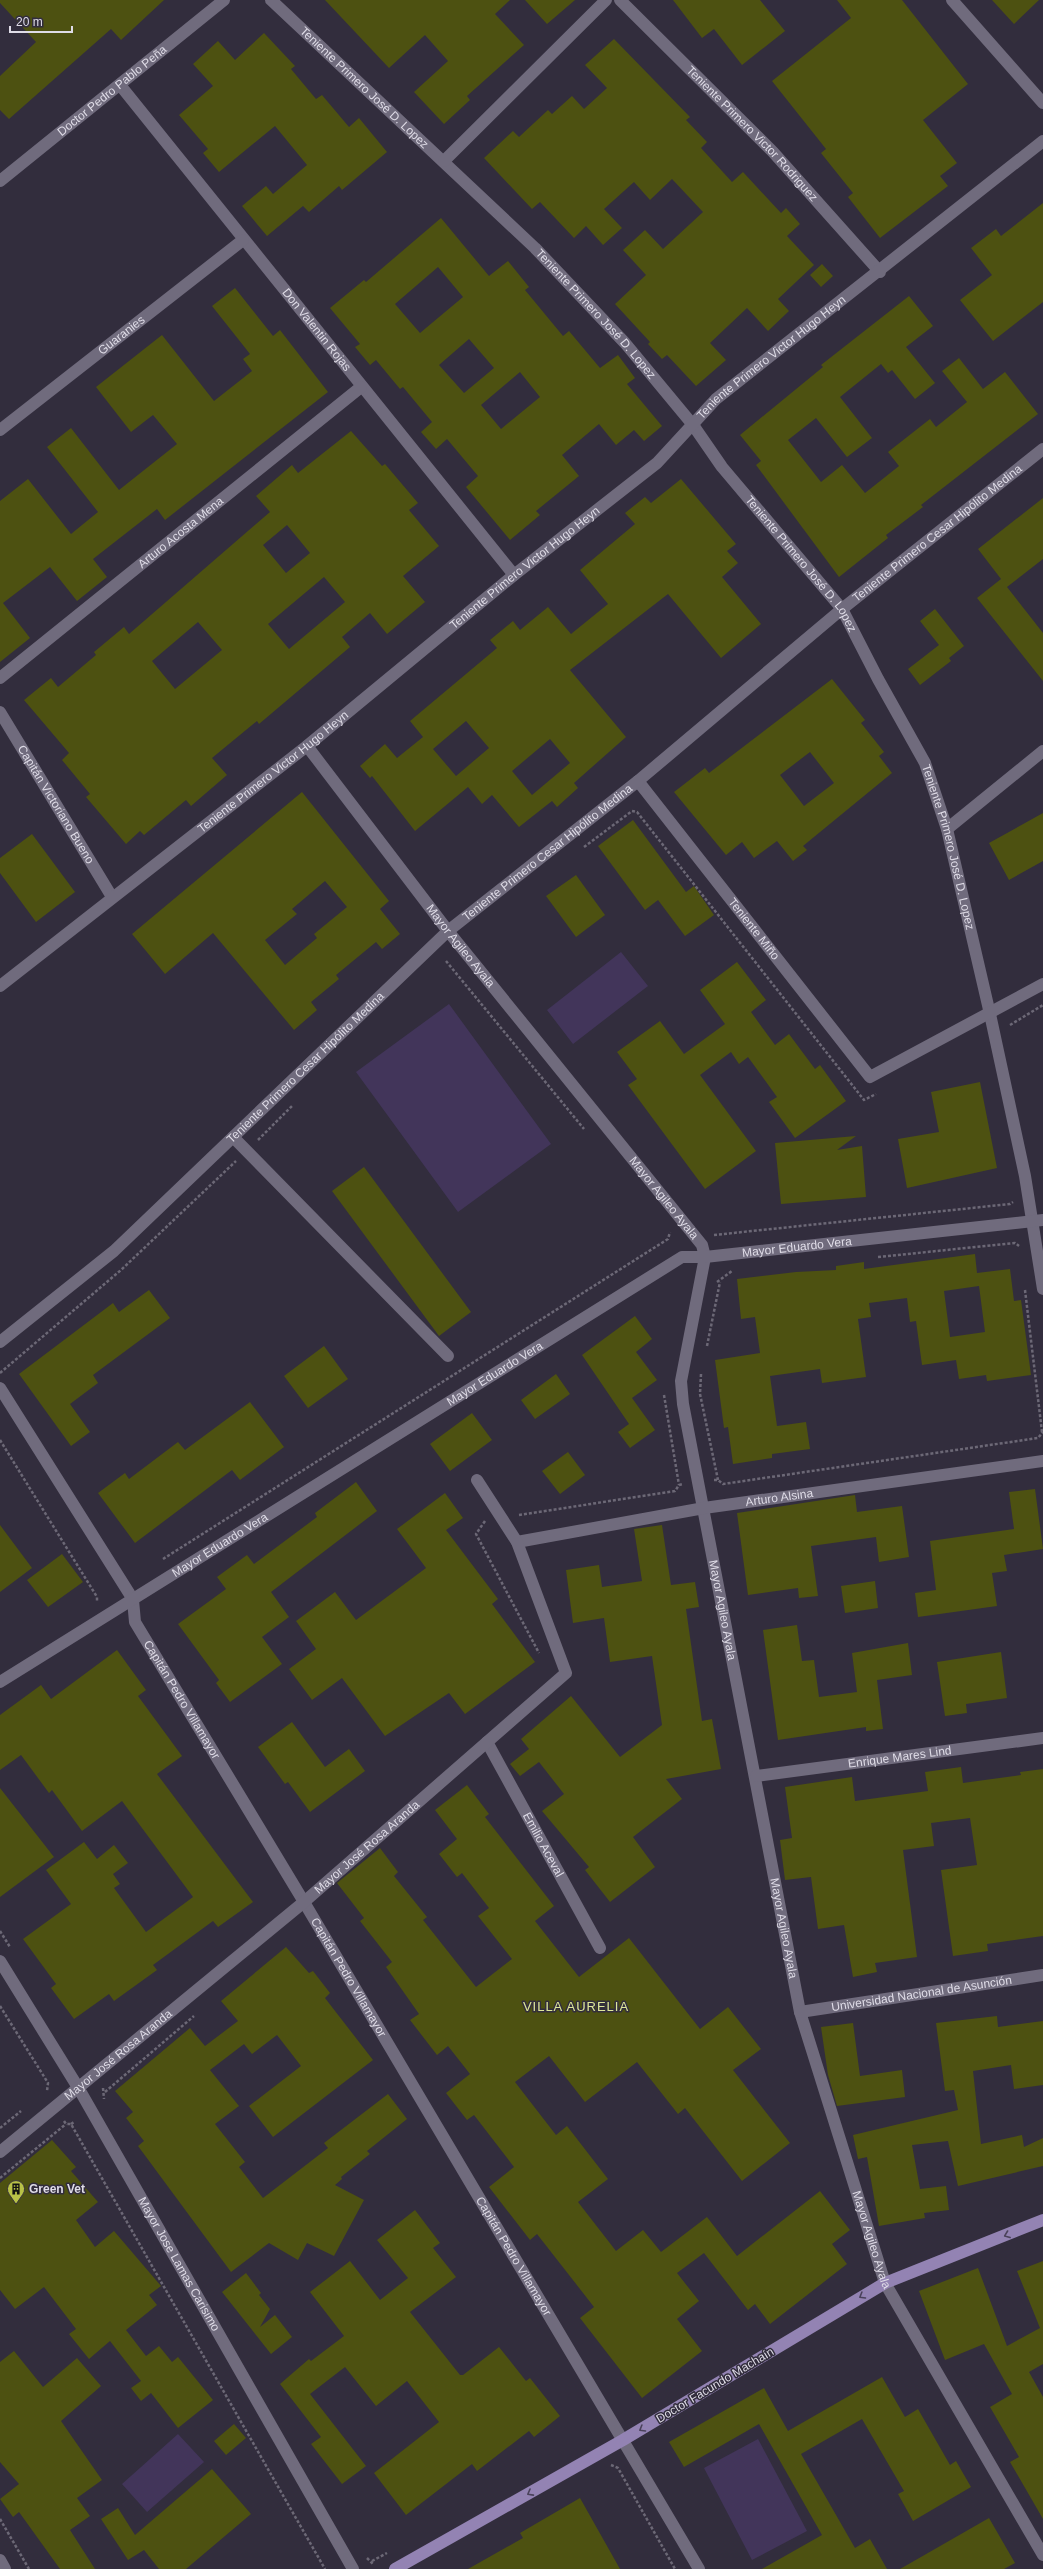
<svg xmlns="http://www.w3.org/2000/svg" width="1043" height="2569" font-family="Helvetica,sans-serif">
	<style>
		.green { fill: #42355a }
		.building { fill: #4d5111; fill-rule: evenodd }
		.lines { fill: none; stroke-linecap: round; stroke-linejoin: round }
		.path { stroke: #6c6876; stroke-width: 2.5; stroke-dasharray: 3 2; stroke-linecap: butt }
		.minor { stroke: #706b7d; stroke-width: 12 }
		.major { stroke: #9383b3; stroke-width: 12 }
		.oneway { stroke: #4a425a }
		.labels { text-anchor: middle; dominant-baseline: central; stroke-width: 3; stroke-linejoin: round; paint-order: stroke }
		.street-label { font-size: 12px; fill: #dfdce7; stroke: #322d3d }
		.poi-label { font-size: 12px; font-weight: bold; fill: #dfdce7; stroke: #322d3d; text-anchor: start }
		.neighbourhood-label { font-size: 13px; letter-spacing: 1px; fill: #dee799; stroke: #322d3d }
	</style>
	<rect width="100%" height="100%" fill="#322d3d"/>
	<!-- green -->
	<path class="green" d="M621 952 648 986 573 1044 547 1010Z
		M449 1004 551 1144 458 1212 356 1072Z
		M178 2434 204 2462 147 2512 122 2484Z
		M758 2439 807 2531 752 2560 704 2468Z"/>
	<!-- building -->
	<path class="building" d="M0 0H164L121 40 111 29 9 119 0 110V76L36 42 0 3Z
		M325 0H510L495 14 524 45 467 96 470 100 444 124 414 92 448 61 425 35 389 68Z
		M525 0H575L547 24Z
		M673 0H760L785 31 742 65 714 29 702 38Z
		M837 0H902L968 84 923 120 957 163 940 176 948 186 880 238 848 197 853 193 821 153 826 149 772 81 851 18Z
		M992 0H1039L1014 24Z
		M264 33 295 66 291 69 316 99 322 95 349 127 359 118 387 152 342 190 339 186 309 212 303 206 267 236 242 206 266 186 273 194 307 165 275 126 219 172 203 153 208 149 179 115 213 86 193 64 218 41 235 60Z
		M614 39 690 117 686 120 707 142 701 148 732 182 743 172 781 213 786 208 800 224 787 236 814 265 778 299 789 311 768 331 747 308 710 343 726 360 696 386 667 355 662 359 648 344 650 342 615 304 646 275 623 250 645 230 663 249 703 212 672 179 650 200 634 182 604 209 622 228 603 245 586 226 574 238 540 202 532 209 484 158 513 131 519 137 548 110 552 114 572 96 584 109 607 88 585 65Z
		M1043 203V302L993 341 960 300 992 275 971 248 996 229 1001 236Z
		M441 218 489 276 508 261 529 287 525 290 563 336 569 331 600 368 618 355 635 378 627 384 662 426 644 441 634 430 616 445 599 424 562 455 579 476 536 511 540 515 510 540 466 487 478 476 447 439 436 449 421 432 432 422 403 387 400 389 376 360 370 365 355 347 360 344 330 308 364 280 366 282ZM438 267 463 297 420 333 395 304ZM469 339 494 368 464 393 439 365ZM520 372 540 397 501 429 481 405Z
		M822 264 833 276 821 287 810 275Z
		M235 288 273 336 280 330 328 392 165 520 157 509 93 559 107 577 77 601 50 567 3 603 30 638 0 662V501L28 479 71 534 98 512 47 447 71 428 119 490 177 444 153 415 131 432 96 387 162 335 214 401 252 371 243 359 250 354 212 306Z
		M909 296 933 326 906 347 935 383 915 399 892 370 888 373 881 364 840 397 872 438 847 457 816 418 788 440 821 482 842 465 865 493 899 466 888 452 930 419 936 427 967 402 942 371 959 358 983 389 1005 372 1038 414 921 505 923 507 886 535 888 538 839 577 756 465 761 461 740 435 823 367 821 365Z
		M351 431 382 466 385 464 418 503 409 510 439 546 403 576 425 602 387 634 370 613 342 637 350 647 259 724 257 721 212 758 227 775 191 806 186 800 144 835 140 831 126 844 86 797 90 794 62 760 69 753 24 700 51 678 58 687 96 655 94 652 124 627 129 634 270 512 256 496 292 465 298 473ZM287 525 310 553 286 573 263 545ZM324 577 345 602 289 649 268 624ZM198 622 222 650 175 689 152 661Z
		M681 479 736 544 727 551 738 563 722 577 761 624 721 658 668 594 570 670 626 737 574 783 578 788 557 807 552 801 519 827 492 795 482 804 468 787 415 831 372 776 370 778 360 766 385 744 397 758 423 737 410 721 497 648 490 640 513 621 520 630 548 607 571 634 608 604 580 570 635 524 625 513 645 497 651 503ZM466 721 489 748 456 776 433 749ZM550 739 570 763 532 795 512 771Z
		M1043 498V559L1007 587 1043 633V681L977 598 1001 579 978 549Z
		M935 609 964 646 949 658 951 661 920 685 908 669 939 645 920 621Z
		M832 679 865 720 861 723 884 752 879 756 892 773 803 846 807 850 793 861 777 841 754 858 742 842 726 855 674 792 705 768 709 773ZM810 752 834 783 804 806 780 775Z
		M302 792 389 901 380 909 400 934 382 949 376 942 336 975 339 979 311 1002 317 1010 294 1030 213 933 165 974 132 934ZM325 881 347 907 314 934 317 938 285 965 265 940 297 914 292 909Z
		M1043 813V861L1009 880 989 843Z
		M633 820 686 892 694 886 714 915 685 936 658 900 645 910 598 846Z
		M32 834 75 892 36 922 0 873V858Z
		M576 875 605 915 576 937 546 896Z
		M737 962 766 1000 751 1012 775 1045 789 1034 815 1069 820 1065 846 1101 795 1138 769 1102 777 1097 748 1057 739 1064 731 1052 700 1075 756 1151 705 1189 628 1085 637 1079 617 1052 660 1021 684 1054 725 1024 700 990Z
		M980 1082 997 1168 907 1188 898 1139 939 1132 931 1092Z
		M856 1136 837 1150 862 1146 866 1197 781 1204 775 1143Z
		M364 1167 471 1312 439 1336 332 1191Z
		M975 1254 977 1273 1010 1269 1014 1301 1021 1300 1031 1375 987 1381 986 1375 959 1379 956 1360 922 1365 916 1321 910 1322 907 1298 869 1303 871 1317 858 1319 866 1377 822 1383 820 1369 770 1376 777 1426 806 1422 810 1449 772 1454V1458L733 1464 728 1427 724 1428 715 1360 760 1353 755 1317 741 1319 737 1279 796 1272 836 1270V1266L864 1262V1269ZM979 1286 985 1332 950 1337 944 1291Z
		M149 1290 170 1318 93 1375 98 1383 70 1404 90 1432 71 1446 19 1374 113 1303 119 1312Z
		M635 1316 652 1339 636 1352 657 1380 632 1398 655 1430 630 1448 618 1432 629 1424 582 1355Z
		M324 1346 348 1379 308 1408 284 1376Z
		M556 1374 570 1394 535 1419 521 1400Z
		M250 1402 284 1447 240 1480 232 1470 135 1543 98 1493 125 1473 129 1479 178 1442 185 1450Z
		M472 1413 492 1440 450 1471 430 1444Z
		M568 1452 585 1475 560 1494 542 1471Z
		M356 1482 377 1511 271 1592 289 1617 262 1637 282 1664 230 1702 216 1683 219 1680 178 1624 226 1589 217 1577 247 1555 254 1564 317 1517 315 1513Z
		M1035 1489 1043 1549 1004 1555 1007 1571 992 1573 997 1606 918 1617 915 1593 936 1590 930 1541 1014 1529 1009 1492Z
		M445 1493 463 1518 446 1530 498 1599 492 1604 535 1662 465 1714 449 1693 385 1736 342 1678 312 1700 289 1669 316 1649 296 1621 335 1592 356 1620 426 1568 397 1529Z
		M855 1495 857 1512 902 1506 909 1557 879 1562 876 1537 811 1546 818 1596 799 1598 798 1588 748 1595 737 1513Z
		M0 1525 32 1568 0 1592Z
		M662 1525 671 1585 695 1582 699 1607 686 1609 702 1721 712 1719 721 1769 666 1779 682 1799 633 1837 655 1867 610 1902 585 1870 589 1867 542 1811 564 1794 539 1762 520 1776 510 1764 529 1749 521 1739 571 1696 620 1757 662 1725 652 1656 610 1662 604 1618 573 1623 566 1570 599 1565 602 1587 642 1581 634 1529Z
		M62 1554 83 1582 48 1607 27 1580Z
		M875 1581 878 1608 845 1613 841 1586Z
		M797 1625 802 1661 814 1660 819 1697 857 1692 852 1653 908 1643 912 1675 877 1680 883 1729 866 1731V1727L778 1740 763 1630Z
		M117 1650 146 1690 138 1696 182 1756 157 1774 253 1902 218 1927 213 1921 153 1965 157 1970 114 2001 109 1994 74 2019 51 1988 56 1984 23 1939 71 1904 46 1870 84 1842 97 1859 114 1845 128 1863 113 1874 120 1884 114 1888 146 1932 193 1897 122 1801 82 1831 52 1790 49 1793 21 1755 0 1770V1715L41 1685 51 1699Z
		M1001 1652 1007 1698 966 1704 967 1713 945 1716 937 1662Z
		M292 1722 325 1767 349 1749 365 1771 310 1812 288 1782 285 1784 258 1747Z
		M961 1767 963 1783 1021 1775 1020 1772 1043 1769V1936L987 1944 988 1951 953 1956 941 1870 977 1865 970 1818 931 1823 934 1846 903 1850 917 1957 875 1963 877 1972 853 1977 844 1925 818 1929 811 1877 785 1880 780 1840 792 1838 785 1787 852 1777 855 1801 928 1791 925 1772Z
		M467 1785 489 1814 485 1817 554 1906 535 1921 579 1977 629 1938 700 2029 728 2007 761 2049 733 2070 790 2143 742 2181 685 2108 678 2114 637 2062 585 2102 549 2056 515 2082 556 2135 567 2126 608 2179 578 2202 616 2251 643 2230 661 2252 707 2217 737 2256 820 2191 850 2230 832 2244 847 2264 770 2324 755 2304 748 2310 704 2253 677 2273 699 2301 677 2319 702 2351 642 2398 580 2318 594 2307 537 2234 530 2240 489 2187 514 2167 474 2115 467 2120 446 2093 470 2074 448 2046 437 2055 410 2020 419 2014 386 1967 392 1962 360 1921 364 1918 337 1883 380 1848 398 1872 394 1876 427 1917 423 1920 476 1987 512 1959 478 1916 489 1908 462 1873 457 1877 439 1854 457 1839 435 1810Z
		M0 1788 54 1857 0 1897Z
		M286 1947 309 1973 313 1971 330 1993 325 1998 373 2060 273 2137 249 2106 301 2066 277 2035 252 2054 244 2044 210 2070 239 2106 215 2124 245 2162 239 2167 263 2198 328 2148 324 2143 388 2094 407 2119 367 2151 370 2154 341 2177 342 2179 335 2185 364 2200 334 2256 307 2243 298 2260 269 2243 231 2272 138 2146 144 2141 126 2118 133 2112 115 2091 190 2028 205 2046 238 2021 221 2001Z
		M997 2016 998 2027 1043 2021V2085L1014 2089 1011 2065 973 2071 981 2144 1022 2135 1024 2147 1043 2138V2166L958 2186 948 2141 912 2145 920 2189 946 2186 949 2210 924 2213 925 2218 879 2226 867 2157 858 2159 853 2135 958 2110 954 2090 945 2091 936 2023Z
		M853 2023 860 2076 902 2070 905 2097 837 2106 828 2075 821 2027Z
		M52 2140 76 2167 71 2171 98 2202 76 2220 95 2247 114 2231 161 2286 149 2295 157 2305 126 2330 146 2356 159 2346 172 2362 178 2357 213 2400 178 2428 151 2393 141 2401 131 2388 141 2381 110 2341 89 2359 69 2334 76 2329 44 2287 15 2309 0 2290V2183Z
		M415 2210 440 2243 433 2248 456 2277 410 2312 460 2375H463L499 2347 526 2381 530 2378 560 2416 534 2437 529 2431 477 2471 472 2464 406 2515 374 2473 439 2422 407 2381 376 2406 345 2367 310 2394 366 2466 342 2484 311 2444 321 2437 280 2384 309 2359 311 2361 344 2336 310 2292 350 2261 380 2300 408 2278 377 2240Z
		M1043 2261V2364L1029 2372 1043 2397V2519L1010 2462 1019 2457 990 2407 1012 2394 984 2344 945 2360 919 2291 978 2268 1007 2346 1040 2328 1017 2271Z
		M246 2273 261 2293 259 2295 270 2309 260 2327 275 2315 292 2337 271 2354 222 2292Z
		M14 2351 43 2387 77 2358 101 2386 61 2421 102 2480 77 2498 90 2516 70 2530 95 2569H60L19 2512 13 2517 0 2499 19 2484 0 2462V2362Z
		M882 2377 905 2417 918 2409 950 2465 956 2461 971 2487 913 2521 898 2494 904 2491 862 2419 801 2454 855 2548 870 2539 887 2569H762L822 2535 759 2424 684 2467 669 2442 764 2388 788 2431Z
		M234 2424 246 2438 226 2455 214 2441Z
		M212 2469 251 2514 186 2569H159L144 2550 128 2560 101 2519 118 2508 135 2535Z
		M580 2498 620 2569H468L523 2538 520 2533Z
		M989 2518 1015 2563 1004 2569H900Z"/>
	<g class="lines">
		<!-- path -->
		<path class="path" d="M584 847 632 811 637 812 864 1100 876 1094
			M446 961 584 1129
			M1010 1025 1043 1005
			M258 1140 293 1105
			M714 1235 1010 1204 1013 1202
			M878 1257 1015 1243 1019 1246
			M717 1282 732 1271
			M1025 1290 1042 1432
			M707 1346 720 1282
			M0 1373 121 1270 236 1161
			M701 1374 700 1394 718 1480
			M664 1395 679 1485
			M0 1440 97 1597V1602
			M714 1480H718L723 1484 1038 1438 1043 1432
			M519 1515 675 1491 679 1485 683 1484
			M485 1521 476 1534 539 1653
			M163 1559 668 1239 670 1232
			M0 1931 10 1947
			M0 2006 48 2083 47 2091
			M103 2088 104 2099
			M105 2092 194 2016
			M64 2121 66 2124H71L325 2569
			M71 2124 74 2122
			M0 2128 21 2111
			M0 2178 66 2124
			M611 2465 618 2468 675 2569
			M0 2519 29 2569
			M367 2558 374 2565
			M372 2561 387 2553"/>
		<!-- minor -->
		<g class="minor">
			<path id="s1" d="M271 0 535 248 625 343 693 425 722 467 842 609 878 679 925 763 947 829 990 1014 1025 1176 1043 1289"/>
			<path id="s2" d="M620 0 773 152 880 272"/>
			<path d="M952 0 1043 103"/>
			<path id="s3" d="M120 85 514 575"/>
			<path d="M444 161 606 0"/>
			<path id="s4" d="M0 181 224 0"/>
			<path id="s5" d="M0 430 243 240"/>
			<path id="s6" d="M0 678 361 387"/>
			<path id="s7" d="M0 712 112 897"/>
			<path id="s8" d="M307 746 448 931 702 1245 705 1257 681 1381 683 1404 800 2012 885 2283 1043 2555"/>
			<path id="s9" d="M638 781 870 1077 1043 984"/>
			<path d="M947 829 1043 751"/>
			<path id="s10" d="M0 986 307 746 514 575 657 463 716 399 1043 141"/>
			<path d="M233 1137 448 1356"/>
			<path id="s11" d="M0 1342 114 1251 448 931 638 781 842 609 1043 449"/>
			<path id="s12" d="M0 1388 129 1593 133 1600 135 1622 304 1902 699 2569"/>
			<path id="s13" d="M517 1542 704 1508 1043 1461"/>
			<path id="s14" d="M0 1682 682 1257H705L1043 1220"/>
			<path id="s15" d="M487 1742 600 1948"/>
			<path id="s16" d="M756 1776 1043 1738"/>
			<path id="s17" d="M0 1961 79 2089 353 2569"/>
			<path id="s18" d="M800 2012 1043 1975"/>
			<path id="s19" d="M0 2152 304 1902 566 1673 517 1542 477 1480"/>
			<path d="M0 2560 5 2569"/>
		</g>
		<!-- major -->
		<path class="major" d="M395 2569 623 2440 885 2283 1043 2220"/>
	</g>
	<!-- one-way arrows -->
	<defs><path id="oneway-chevron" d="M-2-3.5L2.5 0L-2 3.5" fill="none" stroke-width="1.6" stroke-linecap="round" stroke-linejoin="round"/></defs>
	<g class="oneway">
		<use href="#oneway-chevron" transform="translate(1007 2235) rotate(159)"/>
		<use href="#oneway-chevron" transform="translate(862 2296) rotate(149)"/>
		<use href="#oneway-chevron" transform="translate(642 2429) rotate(149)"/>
		<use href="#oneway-chevron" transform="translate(530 2493) rotate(151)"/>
	</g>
	<!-- icons -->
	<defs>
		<g id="building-pin" transform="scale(0.9)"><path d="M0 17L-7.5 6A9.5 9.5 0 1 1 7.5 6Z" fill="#b8c147" stroke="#322d3d"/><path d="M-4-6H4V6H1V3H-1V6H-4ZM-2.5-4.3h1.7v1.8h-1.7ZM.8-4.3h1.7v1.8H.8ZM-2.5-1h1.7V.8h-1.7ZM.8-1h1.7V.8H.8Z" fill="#111"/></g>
	</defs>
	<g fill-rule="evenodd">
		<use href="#building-pin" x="16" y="2189"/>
	</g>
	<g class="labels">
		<!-- street labels -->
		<g class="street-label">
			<text stroke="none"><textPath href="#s1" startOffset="128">Teniente Primero José D. Lopez</textPath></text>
			<text stroke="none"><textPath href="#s4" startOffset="144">Doctor Pedro Pablo Peña</textPath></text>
			<text stroke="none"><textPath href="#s2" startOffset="188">Teniente Primero Victor Rodriguez</textPath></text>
			<text stroke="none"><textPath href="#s1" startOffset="452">Teniente Primero José D. Lopez</textPath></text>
			<text stroke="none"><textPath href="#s3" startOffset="314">Don Valentin Rojas</textPath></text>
			<text stroke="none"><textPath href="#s5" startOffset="154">Guaranies</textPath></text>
			<text stroke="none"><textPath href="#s10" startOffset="996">Teniente Primero Victor Hugo Heyn</textPath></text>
			<text stroke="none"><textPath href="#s6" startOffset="232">Arturo Acosta Mena</textPath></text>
			<text stroke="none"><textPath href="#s11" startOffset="1239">Teniente Primero Cesar Hipólito Medina</textPath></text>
			<text stroke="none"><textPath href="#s1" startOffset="776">Teniente Primero José D. Lopez</textPath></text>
			<text stroke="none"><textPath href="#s10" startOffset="671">Teniente Primero Victor Hugo Heyn</textPath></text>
			<text stroke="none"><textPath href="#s10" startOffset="347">Teniente Primero Victor Hugo Heyn</textPath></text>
			<text stroke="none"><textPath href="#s7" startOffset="108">Capitán Victoriano Bueno</textPath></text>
			<text stroke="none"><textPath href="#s1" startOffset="1099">Teniente Primero José D. Lopez</textPath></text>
			<text stroke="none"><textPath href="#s11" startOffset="735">Teniente Primero Cesar Hipólito Medina</textPath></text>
			<text stroke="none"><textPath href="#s9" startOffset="188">Teniente Miño</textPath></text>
			<text stroke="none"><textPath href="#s8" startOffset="252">Mayor Agileo Ayala</textPath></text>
			<text stroke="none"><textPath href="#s11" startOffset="411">Teniente Primero Cesar Hipólito Medina</textPath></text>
			<text stroke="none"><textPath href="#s8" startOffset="576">Mayor Agileo Ayala</textPath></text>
			<text stroke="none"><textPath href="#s14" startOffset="919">Mayor Eduardo Vera</textPath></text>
			<text stroke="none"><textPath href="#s14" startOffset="583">Mayor Eduardo Vera</textPath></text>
			<text stroke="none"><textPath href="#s13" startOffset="266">Arturo Alsina</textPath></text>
			<text stroke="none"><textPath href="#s14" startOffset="259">Mayor Eduardo Vera</textPath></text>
			<text stroke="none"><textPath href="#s8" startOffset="1008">Mayor Agileo Ayala</textPath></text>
			<text stroke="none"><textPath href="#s12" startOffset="363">Capitán Pedro Villamayor</textPath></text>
			<text stroke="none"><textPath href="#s16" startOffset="145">Enrique Mares Lind</textPath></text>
			<text stroke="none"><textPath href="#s15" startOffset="117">Emilio Aceval</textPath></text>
			<text stroke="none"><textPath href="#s19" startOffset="477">Mayor José Rosa Aranda</textPath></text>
			<text stroke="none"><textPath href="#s8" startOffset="1332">Mayor Agileo Ayala</textPath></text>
			<text stroke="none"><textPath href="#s12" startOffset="687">Capitán Pedro Villamayor</textPath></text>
			<text stroke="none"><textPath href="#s18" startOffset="123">Universidad Nacional de Asunción</textPath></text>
			<text stroke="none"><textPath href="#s19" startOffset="153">Mayor José Rosa Aranda</textPath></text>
			<text stroke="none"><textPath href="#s8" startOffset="1656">Mayor Agileo Ayala</textPath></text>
			<text stroke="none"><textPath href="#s12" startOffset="1011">Capitán Pedro Villamayor</textPath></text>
			<text stroke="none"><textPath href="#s17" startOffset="352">Mayor Jose Lamas Carisimo</textPath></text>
			<text transform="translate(715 2385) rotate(-31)">Doctor Facundo Machaín</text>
		</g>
		<!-- poi labels -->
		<g class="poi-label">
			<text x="29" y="2189">Green Vet</text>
		</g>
		<!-- neighbourhood labels -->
		<g class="neighbourhood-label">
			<text x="576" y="2006">VILLA AURELIA</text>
		</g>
	</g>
	<!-- scale -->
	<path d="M10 26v6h62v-6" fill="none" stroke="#dfdce7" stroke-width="2"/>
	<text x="16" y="26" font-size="12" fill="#dfdce7" stroke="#322d3d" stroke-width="3" paint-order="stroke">20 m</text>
</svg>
